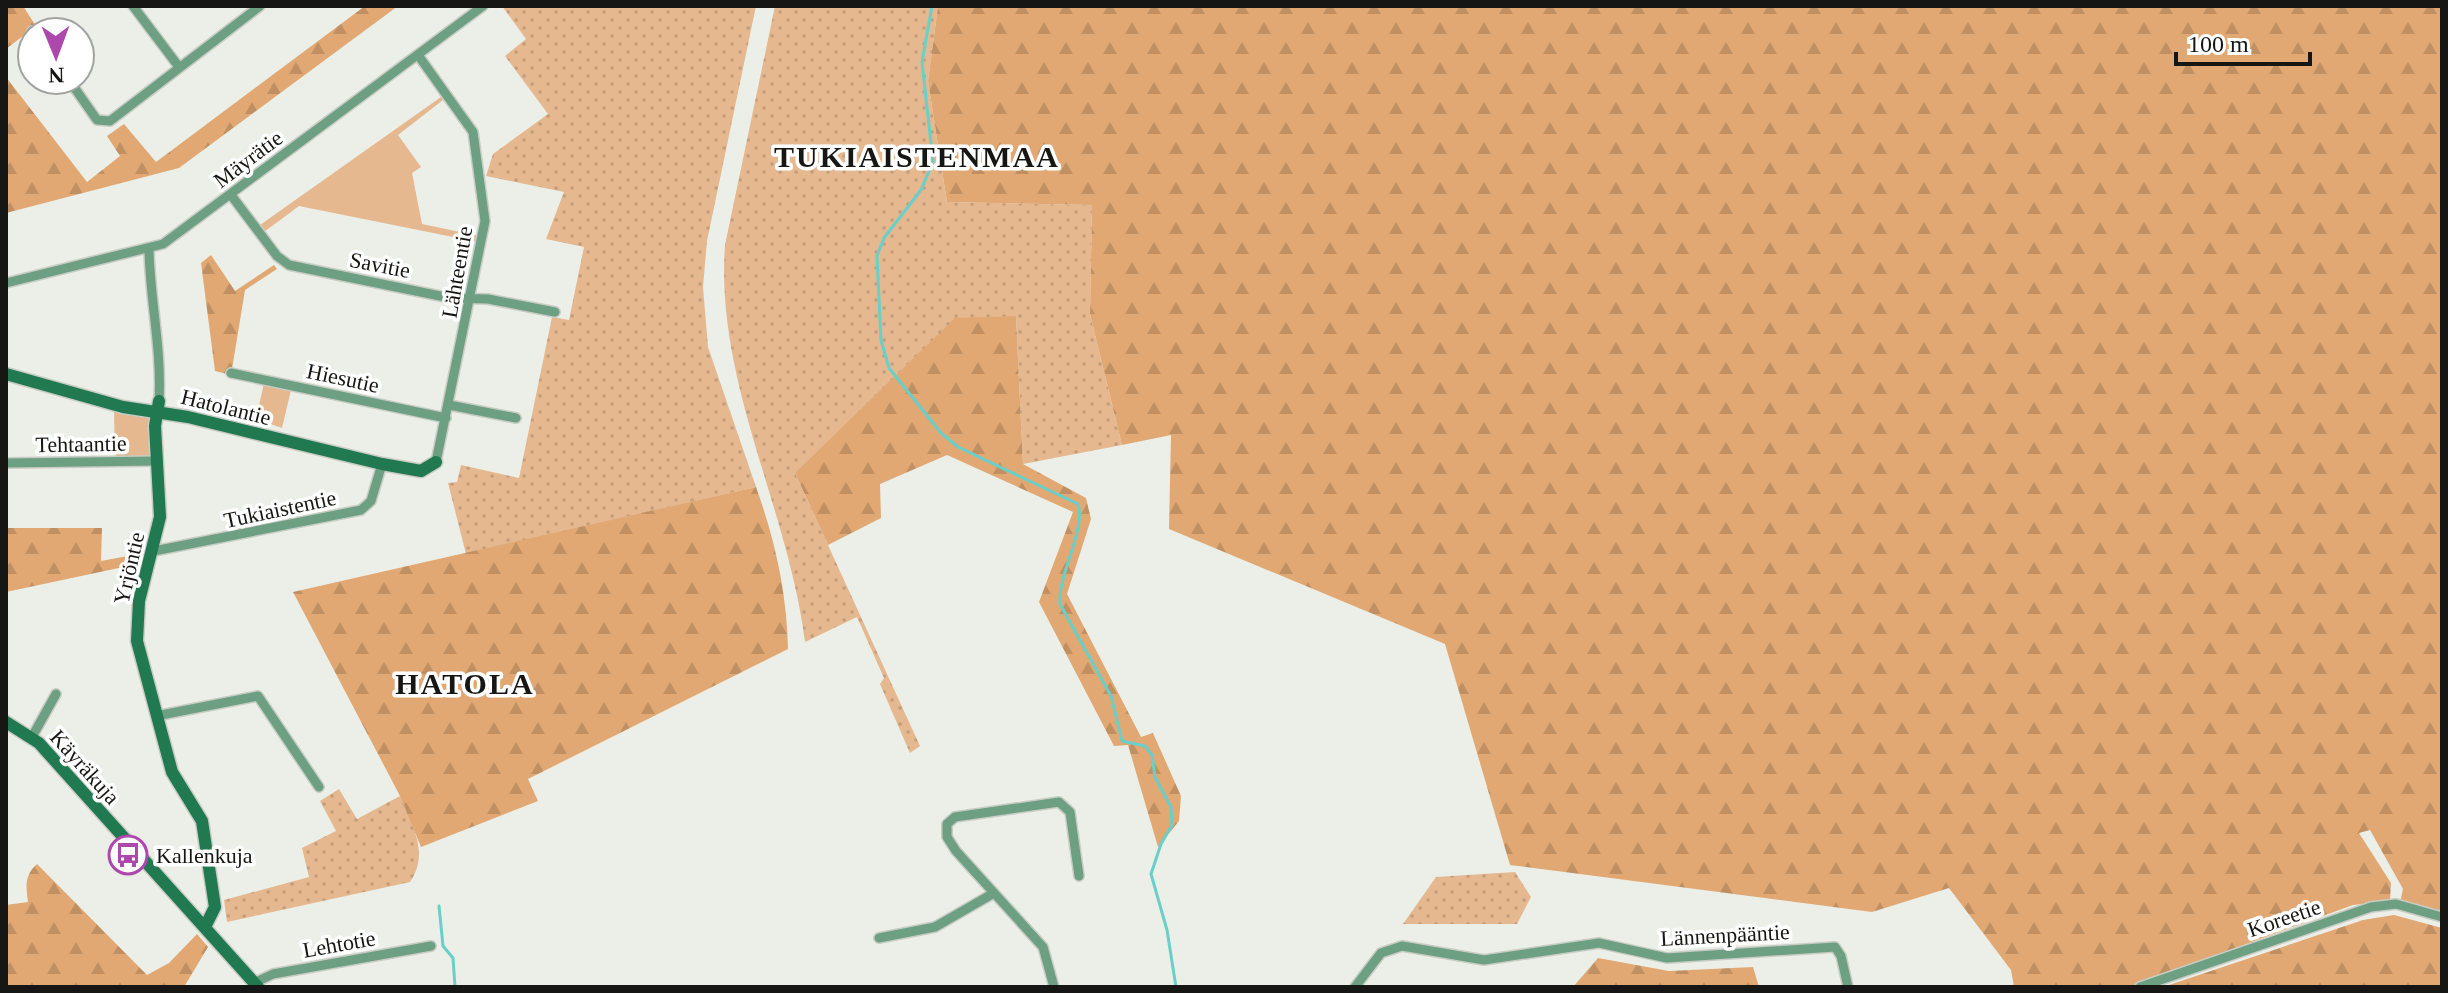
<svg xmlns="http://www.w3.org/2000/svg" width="2448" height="993" font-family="Georgia,serif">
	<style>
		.grass { fill: url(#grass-dots) }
		.forest { fill: url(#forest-firs) }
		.green { fill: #e5b890 }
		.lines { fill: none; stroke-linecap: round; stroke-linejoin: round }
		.stream { stroke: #69cfc9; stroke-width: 3 }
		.street-casing { stroke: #c9ccc5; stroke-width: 12 }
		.secondary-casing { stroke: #c9ccc5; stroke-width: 15 }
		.street { stroke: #6da083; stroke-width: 9 }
		.secondary { stroke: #207950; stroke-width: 12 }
		.labels { text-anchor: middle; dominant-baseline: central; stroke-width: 7; stroke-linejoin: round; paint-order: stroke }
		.street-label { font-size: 22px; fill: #161714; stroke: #fff }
		.poi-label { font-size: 22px; fill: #161714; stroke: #fff; text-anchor: start }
		.district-label { font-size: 30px; font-weight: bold; letter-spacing: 2px; fill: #161714; stroke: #fff }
	</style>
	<defs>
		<pattern id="grass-dots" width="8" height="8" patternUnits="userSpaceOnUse" patternTransform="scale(2)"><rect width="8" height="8" fill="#e5b890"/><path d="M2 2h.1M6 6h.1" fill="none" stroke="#c49d7b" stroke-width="1.8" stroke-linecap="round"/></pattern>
		<pattern id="forest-firs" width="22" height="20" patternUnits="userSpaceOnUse" patternTransform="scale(2)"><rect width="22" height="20" fill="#e1a873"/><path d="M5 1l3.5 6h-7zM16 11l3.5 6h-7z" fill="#c09063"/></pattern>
	</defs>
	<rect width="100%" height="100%" fill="#ebefe7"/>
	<!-- grass -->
	<path class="grass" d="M502 6H756L707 241 703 287 708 347 756 487 466 554 448 483 457 482 461 465 519 478 552 317 569 320 584 247 546 239 564 192 486 176 493 154 548 114 505 56 526 39Z
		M775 6H938L928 81 947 202 1092 205 1090 314 1122 445 1023 464 1016 316 795 473 920 746 910 753 880 684 884 678 857 617 805 642C788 507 715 382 725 245Z
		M339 789 357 819 400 796C412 825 430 853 410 882L227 922 224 900 309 877 302 848 336 831 320 801Z
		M1515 872 1531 897 1517 924H1403L1436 877Z"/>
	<!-- forest -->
	<path class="forest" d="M6 6H23L36 26 6 49Z
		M365 6H398L179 168 6 213V77L87 182 120 156 107 136 124 124 156 162Z
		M938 6H2442V914L2400 903 2403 889 2370 830 2359 833 2391 883 2390 901 2353 905 2129 987H2014L2011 970 1949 888 1872 912 1510 865 1445 644 1169 529 1171 435 1122 445 1090 314 1092 205 947 202 928 81Z
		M211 255 235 291 274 265 277 269 245 290 231 375 215 371 201 263Z
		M1016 316 1023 464 1086 498 1091 519 1067 594 1141 737 1153 733 1181 796 1179 821 1158 847 1128 745 1114 746 1039 602 1073 512 947 455 880 484 881 518 828 545 795 473 955 318Z
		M756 487C775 540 787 593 788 649L528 779 538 801 421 847 400 796 293 592Z
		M6 528H102L101 561 149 552 147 562 6 592Z
		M37 864 147 975 169 963 197 934 208 947 184 987H6V905L28 902C26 886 24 876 37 864Z
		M2394 915 2442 928V987H2163L2363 920Z
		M1598 958 1669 971 1753 967 1759 987H1573Z"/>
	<!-- green -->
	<path class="green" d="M441 97 443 100 398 135 421 167 412 173 422 224 479 236 478 242 299 206 264 232 260 225Z
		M264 383 291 390 282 428 256 419Z
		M114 410 152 418V450L148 457 115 460Z"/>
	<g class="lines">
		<!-- stream -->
		<path class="stream" d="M932 6 922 62 933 162 921 190 884 238 877 256 881 340 889 368 941 433 958 447 1078 504C1086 531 1058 573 1060 604L1111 696 1122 741 1145 746 1152 755 1155 777 1171 807 1172 825 1161 844 1151 874 1167 930 1176 987
			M439 906 443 946 453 958 455 987"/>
		<!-- street casing -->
		<g class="street-casing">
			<path id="street" d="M133 6 179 67
				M32 31 33 32
				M418 55 473 132 485 221 436 462
				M69 80 97 120 110 121 260 6
				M231 195 277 256 289 265 450 298 488 299 555 312
				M149 250C150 300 162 350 159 401
				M6 283 163 244 483 6
				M231 373 446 418
				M449 405 516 418
				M6 463 157 461
				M154 551 361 510 371 501 382 464
				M156 716 258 696 319 787
				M32 737 56 694
				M879 938 935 927 994 893
				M254 983 273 974 431 946
				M1054 987 1043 947 956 851 947 837V824L955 817 1059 802 1070 812 1079 876
				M1355 987 1381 953 1402 946 1484 960 1599 943 1667 958 1835 947 1841 956 1848 987
				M2140 987 2371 907 2396 904 2442 917"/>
		</g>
		<!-- secondary casing -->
		<g class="secondary-casing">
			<path id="secondary" d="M6 374 123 407 188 417 382 464 421 471 436 462
				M159 401 155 426 160 517 139 601 137 641 172 772 202 821 215 907 205 927
				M6 722 39 743 258 987"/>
		</g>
		<!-- street -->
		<use href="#street" class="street"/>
		<!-- secondary -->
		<use href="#secondary" class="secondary"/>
	</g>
	<!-- icons -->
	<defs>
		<g id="bus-ring" transform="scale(2)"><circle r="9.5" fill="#fff" stroke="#ad48ad" stroke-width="1.5"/><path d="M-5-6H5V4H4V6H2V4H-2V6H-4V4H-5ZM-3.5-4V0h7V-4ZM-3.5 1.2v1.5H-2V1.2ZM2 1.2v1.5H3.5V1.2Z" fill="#ad48ad"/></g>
	</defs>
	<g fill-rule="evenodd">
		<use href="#bus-ring" x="128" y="855"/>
	</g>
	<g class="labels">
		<!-- street labels -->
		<g class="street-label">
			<text transform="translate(248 159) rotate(-37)">Mäyrätie</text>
			<text transform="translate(380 265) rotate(11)">Savitie</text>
			<text transform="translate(457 272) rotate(-80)">Lähteentie</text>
			<text transform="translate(343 378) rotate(12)">Hiesutie</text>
			<text transform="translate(226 407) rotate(14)">Hatolantie</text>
			<text transform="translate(81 444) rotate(-1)">Tehtaantie</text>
			<text transform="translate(280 509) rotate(-12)">Tukiaistentie</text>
			<text transform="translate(129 568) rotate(-77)">Yrjöntie</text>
			<text transform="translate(85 767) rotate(48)">Käyräkuja</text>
			<text transform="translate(2284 918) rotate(-19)">Koreetie</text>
			<text transform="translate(1725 935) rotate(-3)">Lännenpääntie</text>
			<text transform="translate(339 944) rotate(-10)">Lehtotie</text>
		</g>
		<!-- poi labels -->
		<g class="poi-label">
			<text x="156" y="855">Kallenkuja</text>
		</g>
		<!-- district labels -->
		<g class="district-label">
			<text x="917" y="156">TUKIAISTENMAA</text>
			<text x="465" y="683">HATOLA</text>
		</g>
	</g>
	<!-- border -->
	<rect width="2448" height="993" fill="none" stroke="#161714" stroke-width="16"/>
	<!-- north arrow -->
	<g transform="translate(56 56) rotate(179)"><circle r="38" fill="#ffffff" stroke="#a2a2a1" stroke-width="2"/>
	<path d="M0-6L14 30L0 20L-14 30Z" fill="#ad48ad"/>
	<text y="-12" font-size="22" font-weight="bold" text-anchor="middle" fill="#161714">N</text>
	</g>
	<!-- scale -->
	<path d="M2176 52v12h134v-12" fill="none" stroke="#161714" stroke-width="4"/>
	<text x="2188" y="52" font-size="24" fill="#161714" stroke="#ffffff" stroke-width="6" paint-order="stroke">100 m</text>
</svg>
